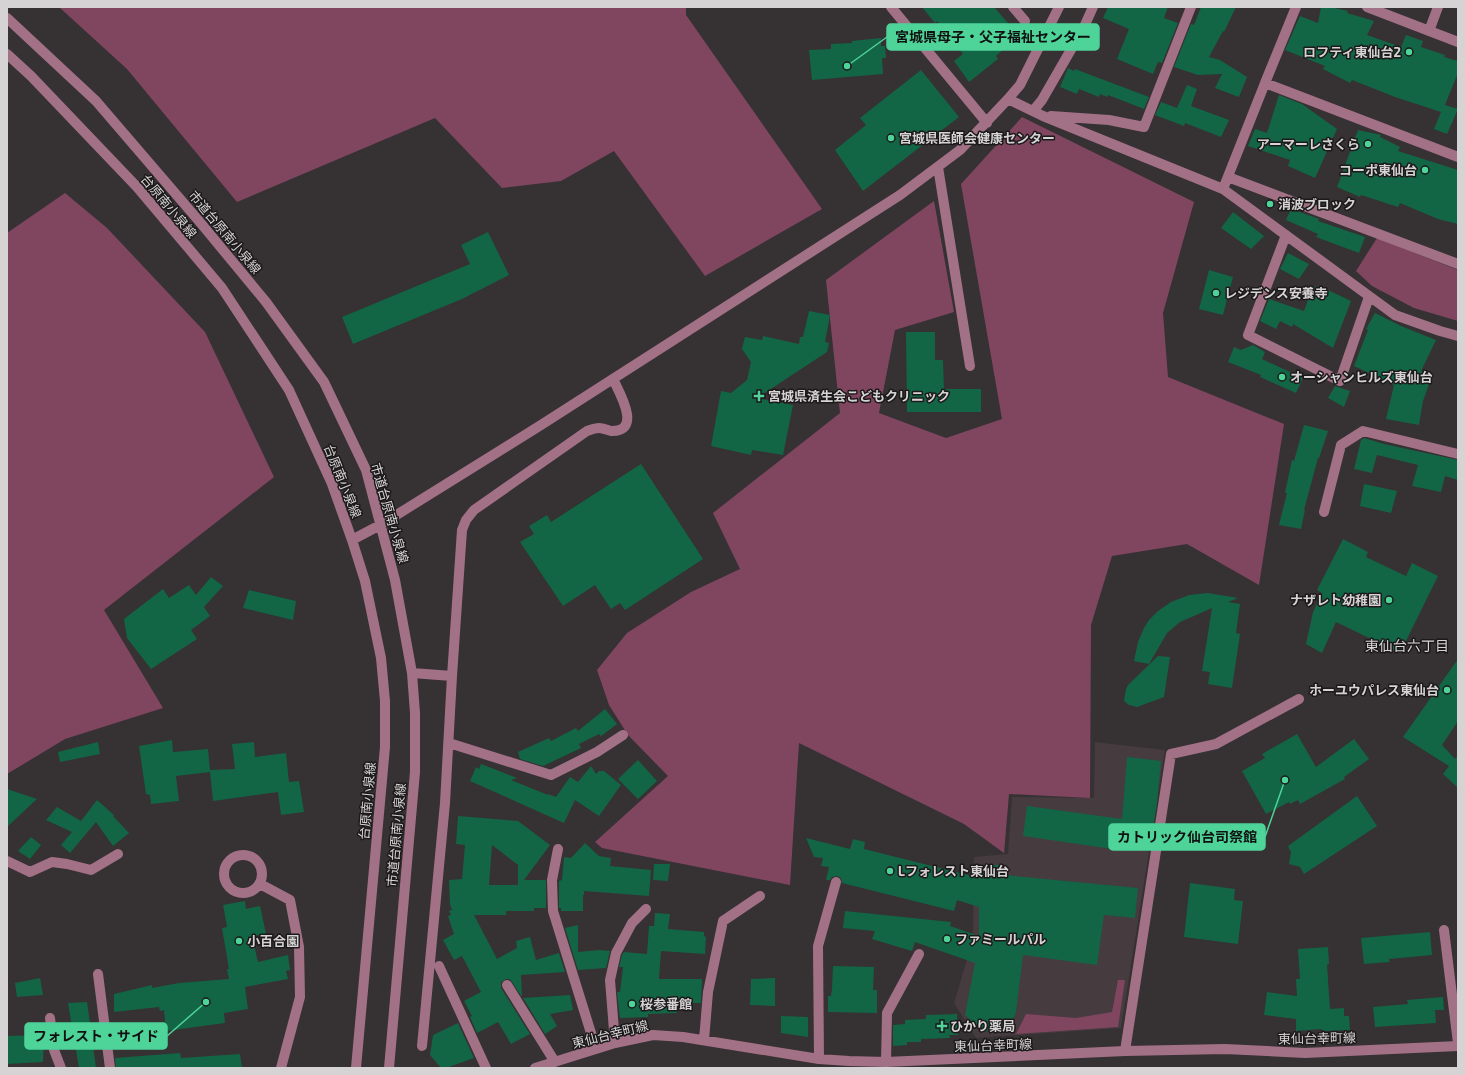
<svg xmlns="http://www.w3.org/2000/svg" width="1465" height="1075" font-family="'Exo 2','Noto Sans JP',sans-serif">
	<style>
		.built { fill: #463b3f }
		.green { fill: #804660 }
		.building { fill: #126645; fill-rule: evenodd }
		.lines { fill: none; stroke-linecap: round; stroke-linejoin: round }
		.minor { stroke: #a37186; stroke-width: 10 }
		.poi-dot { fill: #4ed399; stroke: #1c191a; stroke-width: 1.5 }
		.labels { text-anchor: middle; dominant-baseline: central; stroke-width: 3; stroke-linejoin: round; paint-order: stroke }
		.poi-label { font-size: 13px; font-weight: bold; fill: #d6d3d4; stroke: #1c191a; text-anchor: start }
		.street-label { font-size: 13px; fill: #d6d3d4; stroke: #1c191a }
		.neighbourhood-label { font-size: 14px; fill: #d6d3d4; stroke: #1c191a }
		.leader { fill: none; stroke: #4ed399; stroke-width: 1.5 }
		.callout-dot { fill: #4ed399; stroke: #1c191a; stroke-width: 1.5 }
		.callout { fill: #4ed399; stroke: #4ed399; stroke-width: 1.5 }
		.callout-label { font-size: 14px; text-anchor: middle; font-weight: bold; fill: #111 }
	</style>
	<rect width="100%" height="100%" fill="#363133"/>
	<!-- built -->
	<path class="built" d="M1095 742 1165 750 1121 1028 976 1038 954 1003 968 956 973 930 974 857 1008 854 1012 797 1094 798Z"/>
	<!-- green -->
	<path class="green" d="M59 7H686V15L822 209 705 276 614 151 561 181 502 188 435 118 237 202 127 69Z
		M1022 117 1194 202 1163 313 1168 377 1284 424 1259 585 1187 544 1112 556 1091 625 1090 798 1009 794 1004 853 964 824 799 743 790 885 602 848 595 842 668 776 628 735 609 705 597 670 627 633 691 592 740 569 713 513 840 413 826 280 934 201 954 312 895 330 879 413 946 438 1002 419 961 184Z
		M65 193 107 228 205 332 274 477 104 610 163 708 65 739 7 774V233Z
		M1377 238 1458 270V321L1414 308 1372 286 1356 271Z
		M1118 980H1125L1118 1027 1016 1034 1026 1014 1076 1018 1112 1012Z"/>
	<!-- building -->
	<path class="building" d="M922 7H994L1019 36 996 56 998 59 969 82 954 61 963 54 937 21 935 23Z
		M1108 7H1168L1164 18 1178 23 1162 63 1158 62 1153 74 1117 59 1129 29 1103 18Z
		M1201 7H1236L1224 32 1223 31 1209 57 1220 60 1247 77 1239 97 1215 88 1222 74 1198 75 1174 67 1191 24 1194 25Z
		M1321 7H1330L1348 11 1347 13 1374 21 1367 35 1401 47 1406 35 1423 41 1421 47 1445 55 1444 57 1458 61V73L1445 105 1458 109 1447 134 1434 129 1441 112 1395 97 1352 80 1350 83 1323 69 1325 66 1285 50 1300 16 1318 23Z
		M881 38V46H885L886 58H882L883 74 812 80 809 50 831 49V44L852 43V41Z
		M1068 68 1074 71 1075 69 1149 97 1144 109 1108 95 1107 97 1100 94 1099 97 1079 89 1077 94 1060 87Z
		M921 70 959 117 863 191 835 150 866 125 860 118Z
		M1187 85 1197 89 1191 106 1229 120 1221 137 1185 123 1184 126 1155 115 1161 102 1177 108Z
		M1279 95 1302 104 1337 129 1315 178 1288 166 1290 160 1248 146 1255 129 1267 133Z
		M1358 130 1381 135 1380 137 1400 147 1398 151 1458 170V224L1438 219 1400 203 1398 207 1361 195 1360 197 1337 187Z
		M1294 210 1319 219 1318 221 1365 237 1359 253 1316 237 1318 234 1286 220 1290 211 1293 212Z
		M1233 212 1264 236 1251 249 1221 228Z
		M488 232 509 275 462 299 353 344 342 317 470 264 461 245Z
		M1288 253 1309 264 1299 279 1280 269Z
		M1209 270 1233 277 1223 315 1199 309Z
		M1313 286 1328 290 1351 301 1333 348 1293 324 1292 327 1280 321 1276 329 1260 321 1269 299 1304 311Z
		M809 311 830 315 825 342 829 343 827 352 757 398 793 405 783 455 752 450 751 455 711 446 721 391 731 393 747 380 751 362 742 349 745 337 762 340 763 336 799 344 800 337H803Z
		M1375 313 1401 326 1436 340 1421 371 1432 376 1423 401 1419 425 1386 419 1394 385 1354 366 1368 330 1366 329Z
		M906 332H935V360H943L944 389H981V412H907Z
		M1253 345 1265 352 1262 359 1303 378 1296 393 1260 377 1261 375 1228 362 1234 347 1241 350Z
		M1335 386 1350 391 1344 407 1328 398Z
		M1304 425 1328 431 1319 458H1318L1304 510H1305L1301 529 1279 525 1287 493H1285L1292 460 1294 461Z
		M1364 438 1384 444 1458 460V480L1445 476 1441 492 1412 486 1418 465 1377 455 1372 473 1354 469 1361 440Z
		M641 464 703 559 625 610 620 603 611 609 595 585 563 606 520 542 534 534 529 526 547 515 551 522Z
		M1364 484 1397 491 1391 513 1360 506Z
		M1343 539 1368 552 1366 557 1406 576 1412 563 1438 576 1400 653 1336 622 1322 653 1306 644 1313 612 1322 593 1317 590Z
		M211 577 223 586 204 607 210 616 191 630 197 639 151 669 127 638 124 619 163 589 169 598 189 585 196 595Z
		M249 590 296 601 293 620 243 608Z
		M1208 593 1238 598 1228 602 1240 604 1236 633 1240 634 1232 688 1208 684 1210 672 1202 671 1212 608 1180 622 1167 633 1149 664 1134 661 1138 642 1144 628 1149 620 1158 611 1171 602 1189 595Z
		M1158 656 1170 657 1164 697 1137 707 1129 705 1124 701 1126 689 1128 685Z
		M1458 659V721L1442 745 1455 759 1458 755V788L1443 774 1449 766 1403 737Z
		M605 709 617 724 601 736 599 734 579 744 581 748 543 766 520 759 518 752 549 738 551 741 576 728 578 731Z
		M1297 734 1316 767 1354 739 1369 759 1344 777 1345 779 1300 804 1298 800 1290 804 1289 802 1266 814 1242 771 1265 758 1262 754Z
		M172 740 173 752 208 749 210 770 235 769 232 744 254 742 255 757 286 753 289 782 299 781 304 812 281 815 278 792 213 801 210 772 176 776 179 801 151 804 150 795 146 794 139 746Z
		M98 742 100 754 60 762 58 752Z
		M1127 757 1161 761 1157 803 1150 848 1127 845 1126 851 1023 836 1027 806 1122 819Z
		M638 760 657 781 638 799 618 779Z
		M481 764 517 778 511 780 548 795V794L556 797 570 777 578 782 591 766 596 774 599 771H604L621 785 599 816 575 800 564 823 470 781 476 767 479 769Z
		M7 789 37 799 7 827Z
		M1357 796 1377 826 1304 874 1300 867 1289 864 1291 852 1288 846Z
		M97 800 114 815 113 816 129 833 113 846 96 822 70 853 61 845 72 832 46 820 57 807 81 821Z
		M458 816 518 821 550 845 524 880H546V908H534V911H506V915H474L497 959 517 948 516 941 530 937 536 960 559 953 565 972 521 975 522 997 510 979H506L501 982V988L530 1034 511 1044 498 1022 477 1033 470 1017 472 1016 464 1001 481 992 462 956 454 960 443 940 454 934 448 916 451 915 449 911 452 910 450 904 449 880 462 879 465 845 456 844ZM492 845 518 865V885H489Z
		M31 837 41 845 30 859 18 851Z
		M806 838 850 849 853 839 865 842 864 849 980 878V865H1004V875L1138 888 1135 918 1104 915 1097 965 1023 955 1016 1012 1013 1019 1008 1026 1001 1030 993 1032 985 1031 978 1027 965 1015 975 963 915 942 912 951 872 939 875 931 843 928 845 911 951 922 950 926 979 936V907L957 900 954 911 842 883 841 878 837 876 832 877 830 880H826L829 867 821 866 823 858 814 857Z
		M585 843 599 856 611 858 610 866 651 870 649 896 584 891V895H583V911H561V908H559V881L562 880 564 857 571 858Z
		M654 864H670L668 881 653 880Z
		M1190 883 1235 889 1234 900 1243 901 1238 944 1184 937Z
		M245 901 246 909 260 906 266 934 252 936 258 962 288 955 290 970 286 971 288 979 245 987 248 1009 224 1013 225 1023 166 1031 164 1010 160 1011 159 1007 114 1012V994L152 985V988L179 983 229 979 227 969H229L222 928 227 927 223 905Z
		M655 913 670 914 668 929 704 932V936L706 937 705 954 661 951 659 979H702L701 1003H677V1013L648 1014V1017L620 1018 617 992H620L623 967H619L622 955 624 952 647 954 649 926H654Z
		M578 925V952L599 950 610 951 606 968 578 970 565 928Z
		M1430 932 1432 955 1389 959 1390 962 1364 964 1361 938Z
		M1328 947 1329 964 1327 965 1330 1009 1344 1008V1016H1349L1350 1030 1322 1031V1029L1296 1031V1019L1264 1015 1267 992 1297 996 1296 979H1300L1298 949Z
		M833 966 874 967 873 990H877V1013L828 1012V996H831L832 989Z
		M40 978 43 995 17 997 15 983Z
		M775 978V1006L750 1005 751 979Z
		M570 995 573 1010 550 1014 557 1026 545 1034 523 998Z
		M1443 997 1444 1010H1435L1436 1023 1375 1027 1373 1007 1408 1004 1407 1000Z
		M87 1002 88 1009 96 1068H79L68 1003Z
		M957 1014 958 1035H949L950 1038 921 1039V1042H907V1045L893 1046V1025L905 1024V1020L926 1019V1015Z
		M781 1016 808 1017V1037L781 1033Z
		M458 1023 474 1058 446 1068H441L430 1055 433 1035Z
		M44 1035 43 1062 7 1064V1036Z
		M180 1053 181 1058 240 1054 242 1068H116L115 1058Z"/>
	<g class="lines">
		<!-- minor -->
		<path class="minor" d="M891 7 987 123
			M1013 7 1025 21
			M1367 7 1458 42
			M7 18 96 101 199 221 266 302 324 382 366 470 395 580 412 673 415 713V772L389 1068
			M1429 31 1438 7
			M7 54 31 76 137 187 222 288 289 390 332 484 352 540 365 581 381 658 385 701V747L356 1068
			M1265 83 1296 7
			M1008 99 1043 116 1223 189
			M1033 111 1042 100 1084 27 1093 7
			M1051 116 1109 120 1144 127 1191 7
			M1458 157 1265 83 1223 189 1395 315 1440 331 1458 336
			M938 167 970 366
			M1228 177 1458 264
			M1286 235 1248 335 1340 381 1369 297
			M1324 512 1341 445 1363 431 1458 454
			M352 540 382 524 541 425 900 195 960 150 1008 99 1020 85 1059 7
			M412 673 452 676 445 803 422 1046
			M452 676 462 530 466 520 474 510 587 431C590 430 595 428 599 428 603 428 607 430 611 431 643 432 619 392 613 379
			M449 743 551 775 597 752 623 735
			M558 849 552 880 553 911 596 1049
			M224 874a19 19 0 1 1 38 0a19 19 0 1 1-38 0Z
			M7 861 30 872 52 862 67 864 91 870 118 854
			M260 884 290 900 299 947 300 997 281 1068
			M1444 930 1458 1043
			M439 966 486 1068
			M98 974 110 1068
			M507 985 555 1062
			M50 1018 54 1050 61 1068
			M704 1040 708 992 723 921 760 896
			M615 1043 610 980 616 953 632 923 646 909
			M1125 1051 1171 754 1216 744 1299 699
			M819 1059 818 946 836 882
			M886 1062 887 1013 919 954
			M535 1068 615 1043 653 1035 683 1037 819 1059 849 1061 886 1062 1125 1051 1225 1049 1305 1053 1458 1046"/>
	</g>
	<!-- markers -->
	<g class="poi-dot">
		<circle cx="1409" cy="52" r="4"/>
		<circle cx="891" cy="138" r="4"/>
		<circle cx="1368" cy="144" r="4"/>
		<circle cx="1425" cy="170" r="4"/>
		<circle cx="1270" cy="204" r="4"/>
		<circle cx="1216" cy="293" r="4"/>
		<circle cx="1282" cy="377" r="4"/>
		<path d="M757 390h4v4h4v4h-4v4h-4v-4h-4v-4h4z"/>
		<circle cx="1389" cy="600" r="4"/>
		<circle cx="1447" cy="690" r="4"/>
		<circle cx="890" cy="871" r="4"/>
		<circle cx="947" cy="939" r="4"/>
		<circle cx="239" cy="941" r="4"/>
		<circle cx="632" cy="1004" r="4"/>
		<path d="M940 1020h4v4h4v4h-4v4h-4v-4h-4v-4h4z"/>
	</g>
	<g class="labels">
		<!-- poi labels -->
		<g class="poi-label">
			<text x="1401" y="52" text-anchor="end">ロフティ東仙台2</text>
			<text x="899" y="138">宮城県医師会健康センター</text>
			<text x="1360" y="144" text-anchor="end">アーマーレさくら</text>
			<text x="1417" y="170" text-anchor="end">コーポ東仙台</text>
			<text x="1278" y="204">消波ブロック</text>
			<text x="1224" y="293">レジデンス安養寺</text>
			<text x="1290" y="377">オーシャンヒルズ東仙台</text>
			<text x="768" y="396">宮城県済生会こどもクリニック</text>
			<text x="1381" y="600" text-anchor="end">ナザレト幼稚園</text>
			<text x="1439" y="690" text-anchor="end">ホーユウパレス東仙台</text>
			<text x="898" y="871">Lフォレスト東仙台</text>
			<text x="955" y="939">ファミールパル</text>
			<text x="247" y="941">小百合園</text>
			<text x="640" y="1004">桜参番館</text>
			<text x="950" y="1026">ひかり薬局</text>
		</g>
		<!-- street labels -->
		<g class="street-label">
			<text transform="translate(169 206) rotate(50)">台原南小泉線</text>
			<text transform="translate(225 232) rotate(50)">市道台原南小泉線</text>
			<text transform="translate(343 481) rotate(68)">台原南小泉線</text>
			<text transform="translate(390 513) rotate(74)">市道台原南小泉線</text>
			<text transform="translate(367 801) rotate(-85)">台原南小泉線</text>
			<text transform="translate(396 835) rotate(-85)">市道台原南小泉線</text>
			<text transform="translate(610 1034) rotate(-14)">東仙台幸町線</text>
			<text transform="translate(1317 1038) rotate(-1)">東仙台幸町線</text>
			<text transform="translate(993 1045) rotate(-2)">東仙台幸町線</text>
		</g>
		<!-- neighbourhood labels -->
		<g class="neighbourhood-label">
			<text x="1407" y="645">東仙台六丁目</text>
		</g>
	</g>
	<!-- callouts -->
	<path class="leader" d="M847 66L887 37M1285 780L1265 837M206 1002L167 1036"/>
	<g class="callout-dot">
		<circle cx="847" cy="66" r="4"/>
		<circle cx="1285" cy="780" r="4"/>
		<circle cx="206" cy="1002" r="4"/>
	</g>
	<g class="callout">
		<rect x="887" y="24" width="212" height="26" rx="4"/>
		<rect x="1109" y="824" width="156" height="26" rx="4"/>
		<rect x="25" y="1023" width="142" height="26" rx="4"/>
	</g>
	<g class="callout-label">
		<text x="993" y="42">宮城県母子・父子福祉センター</text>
		<text x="1187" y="842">カトリック仙台司祭館</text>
		<text x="96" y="1041">フォレスト・サイド</text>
	</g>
	<!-- border -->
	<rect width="1465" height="1075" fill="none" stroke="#d6d3d4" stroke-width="16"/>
</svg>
